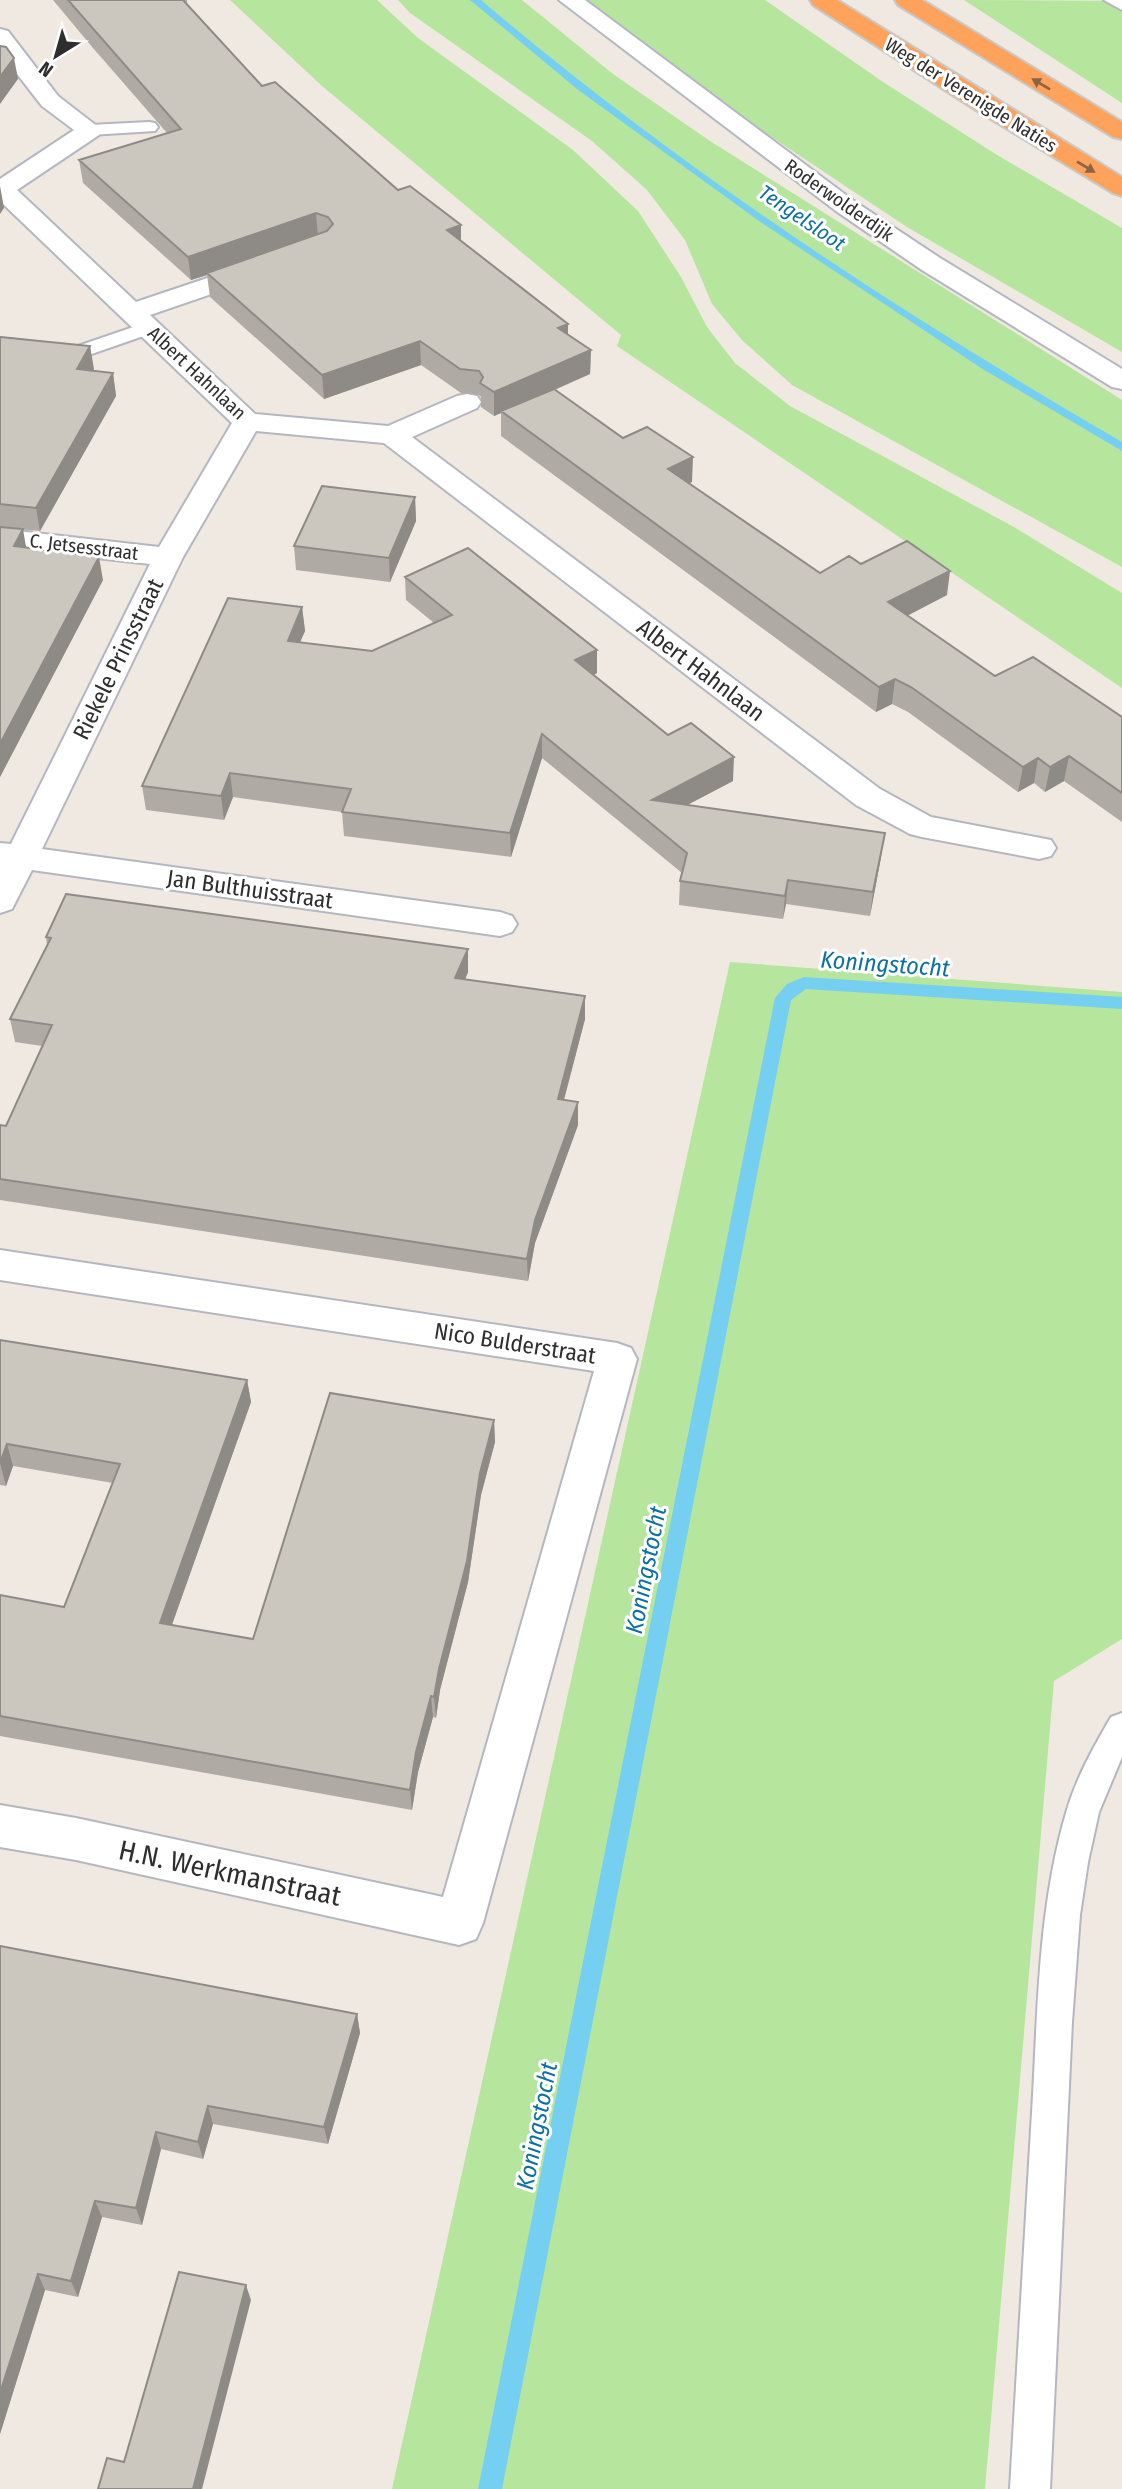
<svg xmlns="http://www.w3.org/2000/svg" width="1122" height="2489" font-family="'Fira Sans Condensed',sans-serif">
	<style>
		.green { fill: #b6e59e }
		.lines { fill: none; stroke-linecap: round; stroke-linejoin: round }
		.stream { fill: #75cff0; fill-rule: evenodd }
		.lane-casing { stroke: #b4b7c1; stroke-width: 4 }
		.street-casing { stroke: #b4b7c1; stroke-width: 4 }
		.secondary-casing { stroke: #b4b7c1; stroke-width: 4 }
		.highway-casing { stroke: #c9c9c9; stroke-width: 4 }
		.lane { fill: #fff; fill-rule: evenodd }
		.street { fill: #fff; fill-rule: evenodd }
		.secondary { fill: #fff; fill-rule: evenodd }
		.highway { fill: #ffa35c; fill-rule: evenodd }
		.wall { fill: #afaba4 }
		.shaded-wall { fill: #8e8b86 }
		.building { fill: #cbc7bf; stroke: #8e8b86; stroke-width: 2 }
		.oneway { fill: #8c6343 }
		.labels { text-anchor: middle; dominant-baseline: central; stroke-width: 6; stroke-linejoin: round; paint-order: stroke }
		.far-street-label { font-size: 19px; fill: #2e2e2e; stroke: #fff }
		.far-water-label { font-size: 21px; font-style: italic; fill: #0d6fa3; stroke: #fff }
		.street-label { font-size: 23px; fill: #2e2e2e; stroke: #fff }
		.water-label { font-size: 24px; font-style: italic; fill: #0d6fa3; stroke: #fff }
		.near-street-label { font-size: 28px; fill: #2e2e2e; stroke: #fff }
	</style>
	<rect width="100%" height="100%" fill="#efe9e1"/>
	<!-- green -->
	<path class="green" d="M230 0H377L418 38 573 150 638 211 681 277 707 327 735 363 790 406 1014 527 1122 593V688L617 346 621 335 322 86Z
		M398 0H522L613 74 710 141 1122 400V567L792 385 742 340 712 304 685 240 647 190 592 141 410 13Z
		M586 0H765L883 82 997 155 1122 228V352L907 227 764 132Z
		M964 0 1122 1V103Z
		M730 962 1122 992V1639L1054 1681 985 2489H392Z"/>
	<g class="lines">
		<!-- stream -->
		<path class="stream" d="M470 0H481C679 168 898 312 1122 442V451L981 368 759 221 577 89Z
			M804 977 1122 997V1009L806 989 791 1000 502 2489H478L775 998 787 984Z"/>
		<!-- lane casing -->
		<g class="lane-casing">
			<path id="lane" d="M1104 0H1122V10Z
				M149 122 155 123 158 127 155 131 90 135 81 130 90 125Z
				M148 322 155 324 158 328 155 332 77 359 0 350V338L75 347Z
				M1122 1713V1757L1099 1812 1088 1862 1080 1915 1072 2022 1050 2489H1010C1017 2369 1024 2249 1031 2129 1038 2024 1036 1915 1066 1813 1076 1778 1093 1748 1111 1717Z"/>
		</g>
		<!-- street casing -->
		<g class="street-casing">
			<path id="street" d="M0 29 8 31 58 96 102 130 99 135 17 190 136 302 258 261 267 263 271 269 267 275 150 315 255 414 388 426 457 396 467 394 477 396 481 402 477 408 412 437 880 789 931 817 1051 840 1056 848 1051 856 1039 859 922 837 910 834 856 805 384 443 256 431 183 557 42 849 500 912 512 916 517 924 512 932 500 936 32 870 12 909 0 913V843L11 844 150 564 0 547V529L159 547 232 423 0 201V179L74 130 42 106 0 52Z
				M0 1250 617 1343 631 1348 637 1359 483 1923 476 1939 459 1945 76 1860 0 1847V1805L76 1818 443 1897 594 1371 0 1280Z"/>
		</g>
		<!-- secondary casing -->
		<g class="secondary-casing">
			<path id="secondary" d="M559 0H585L854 201 940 258 1122 369V389L1112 387 922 270 836 211Z"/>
		</g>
		<!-- highway casing -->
		<g class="highway-casing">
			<path id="highway" d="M810 0H837L1122 177V196L1113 193 976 110 813 5Z
				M895 0H922L1122 122V139L1113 137 898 5Z"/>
		</g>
		<!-- lane -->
		<use href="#lane" class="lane"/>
		<!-- street -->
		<use href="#street" class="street"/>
		<!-- secondary -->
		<use href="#secondary" class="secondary"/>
		<!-- highway -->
		<use href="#highway" class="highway"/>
	</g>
	<!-- wall -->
	<path class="wall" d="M53 0H187V3L186 4 262 86 398 190 461 225V241L568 324V335L591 350 590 374 555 390 623 438 692 482 689 483 820 573 861 564 947 595 907 616 995 676 1122 717V822L1064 781 1045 792 1034 783 1018 792 908 712 892 704 876 712 501 436V413L494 416 481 407V397L479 395 461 393 421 365 324 399 210 297 207 275 191 280 83 183 79 160 167 133 93 48Z
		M0 337 90 346 93 370 113 373 116 396 40 531 18 529 27 548 103 580 0 777Z
		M415 497 416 521 390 582 296 570 294 546Z
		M405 577 597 650V673L594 675 668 735 733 781 687 805 881 857 870 916 786 904 783 919 679 905 680 881 682 873 542 758 511 857 344 836 342 812 233 797 224 820 146 810 142 786 302 607 305 631 300 642 372 651 434 623 406 600Z
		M46 937 468 949V972L465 980 585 996V1019L564 1100 578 1102V1125L535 1243 528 1281 0 1200V1125L6 1126 42 1046 15 1042 10 1019 47 945Z
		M0 1340 247 1380 251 1402 172 1625 253 1639 494 1420 495 1442 481 1495 468 1582 440 1690 436 1718 433 1717 418 1772 412 1810 0 1736V1595L64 1607 113 1483 13 1466 6 1486 0 1485Z
		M0 1946 357 2014 360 2033 328 2144 213 2124 203 2159 161 2149 142 2225 102 2217 78 2297 45 2290 0 2434Z"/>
	<!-- shaded-wall -->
	<path class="shaded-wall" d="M14 58 18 79 0 104V77Z
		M0 186 4 208 0 214Z
		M316 213 318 237 207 273V275L191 280 188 257Z
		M461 225V249L447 230Z
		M568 324V348L558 328Z
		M420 341 421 365 324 399 322 375Z
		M90 346 94 369 81 392 77 369Z
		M591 350 590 374 502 412 501 411V413L494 416V392Z
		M113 373 116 396 40 531 36 508Z
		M693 457 692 482 667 494 668 469Z
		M415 497 416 521 390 582 389 558Z
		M23 529 27 553 14 546Z
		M99 557 103 580 0 777V744Z
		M950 571 947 595 885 627 888 602Z
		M302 607 305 631 290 665 288 641Z
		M597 650V673L575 684V660Z
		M895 679 892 704 876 712 879 687Z
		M542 734V758L511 857 510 833Z
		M1069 756 1064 781 1045 792 1050 767Z
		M734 757 733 781 651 824 652 800Z
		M1038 758 1034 783 1018 792 1023 767Z
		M230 773 233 797 224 820 221 796Z
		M885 833 881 857 870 916 873 892Z
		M788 880 786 904 783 919 785 896Z
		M468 949V972L456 1001 455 978Z
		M585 996V1019L558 1122V1099Z
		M578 1102V1125L535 1243 528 1281 527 1259 535 1220Z
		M247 1380 251 1402 165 1644 160 1623Z
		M494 1420 495 1442 481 1495 468 1582 440 1690 436 1718 434 1697 439 1669 480 1473Z
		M7 1444 13 1466 6 1486 0 1463Z
		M431 1696 433 1717 418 1772 412 1810 410 1790 416 1752Z
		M357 2014 360 2033 328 2144 324 2127Z
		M208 2106 213 2124 203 2159 198 2142Z
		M156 2132 161 2149 142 2225 136 2208Z
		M95 2201 102 2217 78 2297 71 2281Z
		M38 2274 45 2290 0 2434V2393Z
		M246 2285 251 2300 202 2489H193Z"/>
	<!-- building -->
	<path class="building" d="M68 0H183L262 86 275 82 398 190 410 186 461 225 447 230 568 324 558 328 591 350 494 392 480 383 483 377 479 371 460 369 420 341 322 375 207 273 327 231 333 224 328 217 316 213 188 257 79 160 181 129Z
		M0 46 6 47 14 58 0 77Z
		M0 337 90 346 77 369 113 373 36 508 0 504Z
		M554 389 623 438 647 427 693 457 668 469 820 573 849 556 861 564 907 541 950 571 888 602 995 676 1033 657 1122 717V793L1069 756 1050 767 1038 758 1023 767 911 687 895 679 879 687 501 411Z
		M322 486 415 497 389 558 294 546Z
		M0 527 23 529 14 546 99 557 0 744Z
		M468 548 597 650 575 660 668 735 691 723 734 757 652 800 885 833 873 892 788 880 785 896 680 881 687 853 542 734 510 833 342 812 351 789 230 773 221 796 142 786 228 598 302 607 288 641 372 651 452 615 405 577Z
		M66 894 468 949 455 978 585 996 558 1099 578 1102 535 1220 527 1259 0 1179V1125L6 1126 52 1025 10 1019 51 938 46 937Z
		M0 1340 247 1380 160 1623 253 1639 330 1393 494 1420 480 1473 467 1561 439 1669 434 1697 431 1696 416 1752 410 1790 0 1716V1595L64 1607 120 1464 7 1444 0 1463Z
		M0 1946 357 2014 324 2127 208 2106 198 2142 156 2132 136 2208 95 2201 71 2281 38 2274 0 2393Z
		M179 2272 246 2285 193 2489H98L107 2458 124 2462Z"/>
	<!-- one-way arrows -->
	<defs><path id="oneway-solid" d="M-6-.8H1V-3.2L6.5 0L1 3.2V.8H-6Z" transform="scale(1.75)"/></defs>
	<g class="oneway">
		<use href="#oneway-solid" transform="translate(1041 84) rotate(-149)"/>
		<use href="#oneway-solid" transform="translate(1086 167) rotate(31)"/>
	</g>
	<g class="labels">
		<!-- far-street labels -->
		<g class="far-street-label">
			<text transform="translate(971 95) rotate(32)">Weg der Verenigde Naties</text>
			<text transform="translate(839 200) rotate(35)">Roderwolderdijk</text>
			<text transform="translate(197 373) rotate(43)">Albert Hahnlaan</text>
			<text transform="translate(84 547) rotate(7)">C. Jetsesstraat</text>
		</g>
		<!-- far-water labels -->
		<g class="far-water-label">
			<text transform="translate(802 218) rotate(34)">Tengelsloot</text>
		</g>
		<!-- street labels -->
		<g class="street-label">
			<text transform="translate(118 659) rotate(-64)">Riekele Prinsstraat</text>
			<text transform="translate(701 670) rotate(37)">Albert Hahnlaan</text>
			<text transform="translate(250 889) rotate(8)">Jan Bulthuisstraat</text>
			<text transform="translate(515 1343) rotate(9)">Nico Bulderstraat</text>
		</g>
		<!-- water labels -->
		<g class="water-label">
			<text transform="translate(885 964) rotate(4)">Koningstocht</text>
			<text transform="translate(646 1570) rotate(-79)">Koningstocht</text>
			<text transform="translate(537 2126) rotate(-79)">Koningstocht</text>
		</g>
		<!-- near-street labels -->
		<g class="near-street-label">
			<text transform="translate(230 1873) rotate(12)">H.N. Werkmanstraat</text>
		</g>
	</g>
	<!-- north arrow -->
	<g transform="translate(56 56) rotate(217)" stroke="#ffffff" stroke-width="5" paint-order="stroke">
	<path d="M0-5L12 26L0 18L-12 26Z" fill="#2e2e2e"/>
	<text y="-10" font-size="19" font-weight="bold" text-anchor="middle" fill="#2e2e2e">N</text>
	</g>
</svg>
